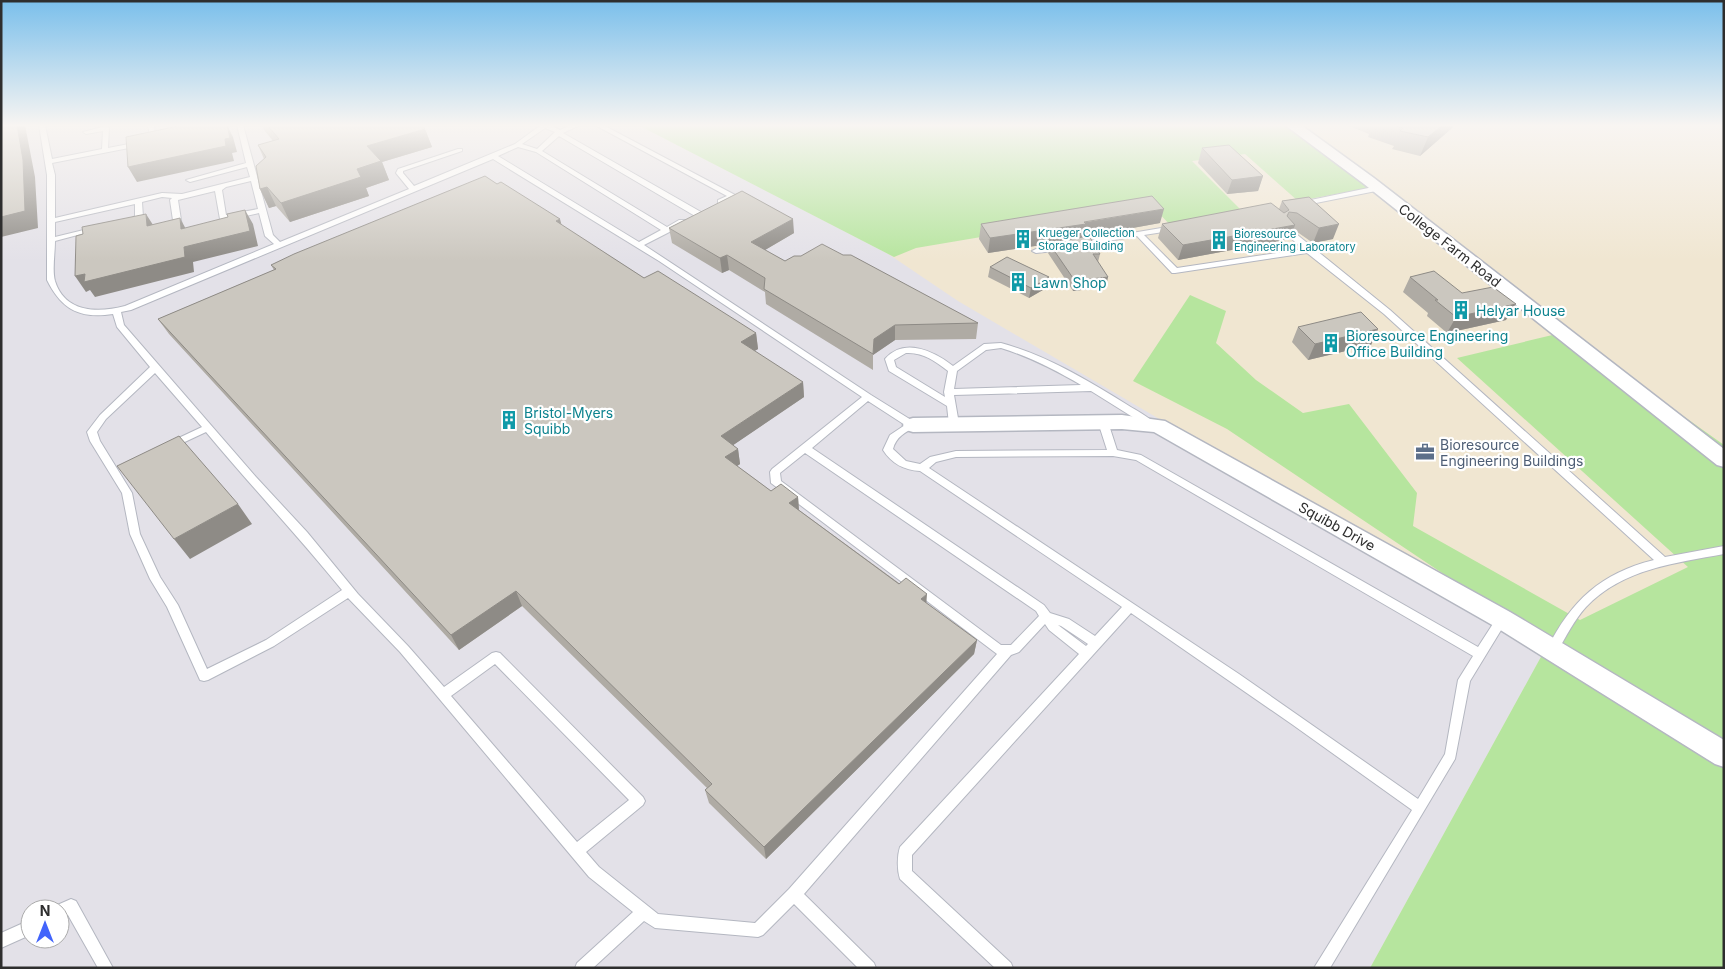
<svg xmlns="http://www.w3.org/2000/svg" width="1725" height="969" font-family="Inter,sans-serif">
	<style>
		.industrial { fill: #e3e1e8; fill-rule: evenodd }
		.education { fill: #f0e6d1 }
		.green { fill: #b6e59e }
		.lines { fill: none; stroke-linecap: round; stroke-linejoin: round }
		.service-casing { stroke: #b4b7c1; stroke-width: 2 }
		.minor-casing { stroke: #b4b7c1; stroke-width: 3 }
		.service { fill: #fff; fill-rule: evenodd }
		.minor { fill: #fff; fill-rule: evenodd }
		.wall { fill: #afaba4 }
		.shaded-wall { fill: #8e8b86 }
		.building { fill: #cbc7bf; stroke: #8e8b86 }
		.labels { text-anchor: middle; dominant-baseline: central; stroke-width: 4.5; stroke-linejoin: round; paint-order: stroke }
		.far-culture-label { font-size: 11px; fill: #0d838f; stroke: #fff; text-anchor: start }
		.street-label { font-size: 14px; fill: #2e2e2e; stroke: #fff }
		.culture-label { font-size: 14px; fill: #0d838f; stroke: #fff; text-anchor: start }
		.service-label { font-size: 14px; fill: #4e5e75; stroke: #fff; text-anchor: start }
	</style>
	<rect width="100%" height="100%" fill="#efe9e1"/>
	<!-- industrial -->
	<path class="industrial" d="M1 125H638L894 257 1548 644 1370 968H1ZM30 909H60V939H30Z"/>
	<!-- education -->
	<path class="education" d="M697 125H1724V756L1589 671 958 301Z"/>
	<!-- green -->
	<path class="green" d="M638 125H1295L1380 186 1298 201 1245 154 1192 161 1244 213 1171 226 1154 208 916 248 894 257Z
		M1190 295 1226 311 1216 343 1256 380 1303 413 1349 404 1417 493 1413 526 1580 620 1688 567 1457 358 1565 332 1724 445V968H1370L1548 644 1227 429 1133 381Z"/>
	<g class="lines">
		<!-- service casing -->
		<g class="service-casing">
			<path id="service" d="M39 125H45L52 159 102 149 103 131 86 134 83 132 106 126 109 128 108 148 139 142 142 144 139 146 52 163 55 175V218L162 193 182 194 250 177 247 167 190 182 186 180 246 163 237 125H243L273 235 280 242 409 189 396 173 398 169 458 149H462V151L403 171V173L414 186 515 144 541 125H550L560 130 571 125H580L563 133 701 212V216H695L559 136 542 151 667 227 679 220H685V224L644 245 871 395 916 423 918 425 916 427C905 432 896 437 893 449L906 461 920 464 930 457 956 451 1107 450 1098 422 1103 419 1108 422 1117 450 1141 455 1478 647 1498 616 1502 614 1506 616 1508 619 1506 622 1470 681 1455 759 1330 968H1314L1412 810 1293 725 1131 613 912 855V871L1011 963 1013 968H995L900 879C897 870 897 856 900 847L1079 654 1049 630 1045 624 1019 652 1011 655 804 894 874 963 876 968H858L794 904 763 935 758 937 655 928 644 921 593 968H575L577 963 633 912 589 877 400 652 348 598 274 646 208 680 204 681 200 680 167 607 150 579 130 534 122 493 90 441 87 432 100 415 150 367 117 327 113 314C80 319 62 310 47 280V175ZM545 128 555 132 537 149 522 144ZM518 147 536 152 661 230 639 242 498 156ZM493 159 659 261 862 397 772 469 770 472 771 483 997 654 789 889 755 923 658 914 599 867 586 852 643 805 645 801 643 797 500 653 496 652 492 653 444 687 408 646 358 594 307 532 256 477 124 325 121 312 131 310ZM251 181 258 209 226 215 222 190 226 187ZM215 191 220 219 228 220 259 213 265 236 274 244 125 306C98 313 65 313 55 281 52 270 55 253 55 241L100 229 96 227 55 237V222L135 204V216L126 221 130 223 143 217 142 202 162 197 172 198 170 200 174 227 178 229 182 227 178 200ZM155 373 202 427 168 443 166 445 168 447H174L206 432C251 486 298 536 342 590L266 640 207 669 178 605 160 577 140 534 132 493 100 441 97 432 106 419ZM868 401 905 425 890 435 883 450C892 464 904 470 920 471L1122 607 1095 636 1069 619 1050 613 1044 605 812 448ZM805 453 1036 611 1039 616 1011 645H1001L781 481 780 473ZM1113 456 1136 460 1473 656 1458 680 1445 754 1418 799 1239 674 929 468 936 462 956 457ZM1058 625 1061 626 1088 644 1086 646ZM495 664 629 800 577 842 451 696Z
				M148 125H154L156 142 151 141Z
				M220 125H234L214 130 211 128Z
				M595 125H603L737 196 724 204H718V200L727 196Z
				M1378 186 1382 188 1381 190 1301 206 1297 204 1301 202Z
				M1173 226H1176V230L1144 235 1177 268 1303 249 1283 231 1284 229H1290L1390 310 1665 557 1724 546V554C1675 563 1622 569 1586 607 1574 620 1566 637 1557 652L1553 654 1549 652 1547 649C1571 601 1601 573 1654 560L1384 314 1307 253 1175 273H1172L1137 236 1079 246 1075 244 1079 242Z
				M1060 246 1064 248 1063 250 1036 253 1032 251 1036 249Z
				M1001 343C1046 355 1087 380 1126 404 1135 410 1148 416 1155 424L1153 426H1147L1091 391 954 395 959 424 954 427 949 424 947 406 889 371 885 359C904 337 934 351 953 366L984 344ZM1001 348C1030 357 1055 370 1081 385L954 389 957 371 986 350ZM906 353C923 352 935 361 948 371L944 392 945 397 896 367 894 360Z
				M71 899 76 901 113 968H98L68 915 60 918V909H54L55 906Z
				M30 920V935L1 948V933Z"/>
		</g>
		<!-- minor casing -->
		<g class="minor-casing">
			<path id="minor" d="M1285 125H1301L1374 178 1724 449V467L1717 465 1364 184Z
				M1122 415 1165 421 1510 612 1724 740V767L1715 764 1494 626 1154 432 1122 429 913 432 906 430 903 425 906 420 913 418Z"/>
		</g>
		<!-- service -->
		<use href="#service" class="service"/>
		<!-- minor -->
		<use href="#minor" class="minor"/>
	</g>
	<!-- wall -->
	<path class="wall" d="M262 125H422L425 129 432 147 382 162 389 180 366 188 369 196 290 222 276 206 269 208 260 189 264 159 258 145 273 141 265 131Z
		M1347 125H1454L1452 128 1420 156 1392 149 1394 146 1368 137 1369 134Z
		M1202 148 1263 176 1258 191 1227 194 1198 163Z
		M1309 197 1333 239 1313 243 1293 229 1290 239 1178 260 1158 238 1162 224 1279 209 1282 201Z
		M1160 223 1083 237 1100 254 1098 262 1106 287 1073 291 1048 253 1049 244 988 253 979 239 981 224Z
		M561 225 644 278 756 333 758 349 754 351 803 382 804 397 733 445 738 449 740 464 737 466 771 491 798 497 799 510 977 640 974 654 766 859 709 803 705 790 707 788 522 606 459 650 169 334 158 319 274 270 271 265Z
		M669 228 794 233 765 250 785 261 843 255 978 323 976 339 895 340 873 355V370L766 304 765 292 729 270 722 273 672 243Z
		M990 267 1048 287 1029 298 988 277Z
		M1410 277 1462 293 1506 320 1447 333 1427 316 1428 313 1403 292Z
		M1298 327 1378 329 1371 345 1308 360 1292 342Z"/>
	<!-- shaded-wall -->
	<path class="shaded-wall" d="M17 125H25L35 177 38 228 1 237V217Z
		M227 125 233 137 237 152 232 153 234 161 137 182 128 167 225 139Z
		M1443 125H1454L1452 128 1420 156 1428 137Z
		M425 129 432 147 382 162 389 180 366 188 369 196 290 222 281 203 357 169 367 146Z
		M1263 176 1258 191 1227 194 1232 180Z
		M267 187 276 206 269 208 260 189Z
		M1164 209 1160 223 1083 237V239L988 253 990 238Z
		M245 210 253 224 258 246 193 262 194 272 95 297 90 290 86 292 75 276 184 247Z
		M1289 212 1284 227 1295 225 1290 239 1178 260 1183 245 1287 216Z
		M146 214 155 228 147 226Z
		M180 218 188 233 181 229Z
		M560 219 564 234 556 221Z
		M793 219 794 233 753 257 751 242Z
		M1339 224 1333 239 1313 243 1319 228Z
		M727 255 729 270 722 273 720 258Z
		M1049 277 1048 287 1029 298 1031 288Z
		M1108 277 1106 287 1073 291 1075 281Z
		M1516 304 1506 320 1447 333 1456 317Z
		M895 325V340L873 355 874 339Z
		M1378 329 1371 345 1308 360 1315 344Z
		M756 333 758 349 743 358 741 342Z
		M803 382 804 397 723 452 721 436Z
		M738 449 740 464 727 473 725 457Z
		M798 497 799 512 789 503Z
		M238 504 252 524 190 559 174 539Z
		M516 591 522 606 459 650 451 635Z
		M927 594 926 608 921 599Z
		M977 640 974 654 766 859 764 847Z"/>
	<!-- building -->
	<path class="building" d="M1 125H17L23 160 25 211 1 217Z
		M183 125H227L230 138 225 139 226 146 128 167 126 137Z
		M267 125H422L425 129 367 146 381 161 357 169 361 177 281 203 267 187 260 189 256 166 266 157 258 145 279 139Z
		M1393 125H1443L1428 137 1400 131 1403 128Z
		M1229 145 1263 176 1232 180 1202 148Z
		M485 176 497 184 501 182 560 219 556 221 644 278 658 271 756 333 741 342 803 382 721 436 738 449 725 457 771 491 781 484 798 497 789 503 899 584 906 578 927 594 921 599 977 640 764 847 705 790 712 784 516 591 451 635 158 319 276 269 271 265 294 254Z
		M742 191 793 219 751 242 785 261 794 256H801L822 244 843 255H851L978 323 895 325 874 339 873 354 764 289 765 278 727 255 720 258 669 228Z
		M1152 196 1164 209 1084 222 1086 224 990 238 981 224Z
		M1309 197 1339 224 1319 228 1297 213 1289 212 1287 216 1295 225 1183 245 1162 224 1271 203 1284 213 1289 210 1282 201Z
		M245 210 250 231 184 247 185 257 84 282 85 274 75 276 76 236 83 234 82 227 146 214 147 226 180 218 181 229 228 217 227 214Z
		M1089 236 1100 254H1093L1108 277 1075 281 1049 243Z
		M1007 257 1049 277 1031 288 990 267Z
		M1434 271 1462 293 1493 287 1516 304 1456 317 1435 300H1438L1410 277Z
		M1361 312 1378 329 1315 344 1298 327Z
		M179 436 238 504 174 539 117 466Z"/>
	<!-- sky -->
	<linearGradient id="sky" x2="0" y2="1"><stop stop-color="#7abfeb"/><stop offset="0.48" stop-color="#f8f5f2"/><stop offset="1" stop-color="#f8f5f2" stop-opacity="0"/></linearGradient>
	<rect width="1725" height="261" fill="url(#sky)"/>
	<!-- icons -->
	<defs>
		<g id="building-bare" transform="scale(1.5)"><path d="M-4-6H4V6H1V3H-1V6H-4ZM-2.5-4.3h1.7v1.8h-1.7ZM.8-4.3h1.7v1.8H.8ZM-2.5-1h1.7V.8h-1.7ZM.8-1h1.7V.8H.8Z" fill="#0f9aa8" stroke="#fff" stroke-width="2.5" paint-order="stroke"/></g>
		<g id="office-bare" transform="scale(1.5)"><path d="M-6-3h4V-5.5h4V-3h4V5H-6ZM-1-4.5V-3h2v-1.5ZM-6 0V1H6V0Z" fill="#5c6f8a" stroke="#fff" stroke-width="2.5" paint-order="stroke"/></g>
	</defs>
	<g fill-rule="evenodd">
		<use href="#building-bare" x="1023" y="239"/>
		<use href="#building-bare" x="1219" y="240"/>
		<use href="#building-bare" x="1018" y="282"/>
		<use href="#building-bare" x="1461" y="310"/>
		<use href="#building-bare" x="1331" y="343"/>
		<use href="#building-bare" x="509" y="420"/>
		<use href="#office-bare" x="1425" y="452"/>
	</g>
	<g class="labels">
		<!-- far-culture labels -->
		<g class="far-culture-label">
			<text x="1038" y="233">Krueger Collection<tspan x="1038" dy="13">Storage Building</tspan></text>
			<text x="1234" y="234">Bioresource<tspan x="1234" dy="13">Engineering Laboratory</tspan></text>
		</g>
		<!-- street labels -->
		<g class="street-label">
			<text transform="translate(1450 245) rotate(38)">College Farm Road</text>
			<text transform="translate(1337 526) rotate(29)">Squibb Drive</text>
		</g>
		<!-- culture labels -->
		<g class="culture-label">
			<text x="1033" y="282">Lawn Shop</text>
			<text x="1476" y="310">Helyar House</text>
			<text x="1346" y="335">Bioresource Engineering<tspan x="1346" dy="16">Office Building</tspan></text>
			<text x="524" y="412">Bristol-Myers<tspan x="524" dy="16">Squibb</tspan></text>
		</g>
		<!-- service labels -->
		<g class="service-label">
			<text x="1440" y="444">Bioresource<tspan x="1440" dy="16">Engineering Buildings</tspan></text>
		</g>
	</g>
	<!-- border -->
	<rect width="1725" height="969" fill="none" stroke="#2e2e2e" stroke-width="5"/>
	<!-- north arrow -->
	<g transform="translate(45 924)"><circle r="24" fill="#ffffff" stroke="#ababab"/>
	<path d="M0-4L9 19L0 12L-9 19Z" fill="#4264fb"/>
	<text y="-8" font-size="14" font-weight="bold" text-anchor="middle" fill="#2e2e2e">N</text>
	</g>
</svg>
